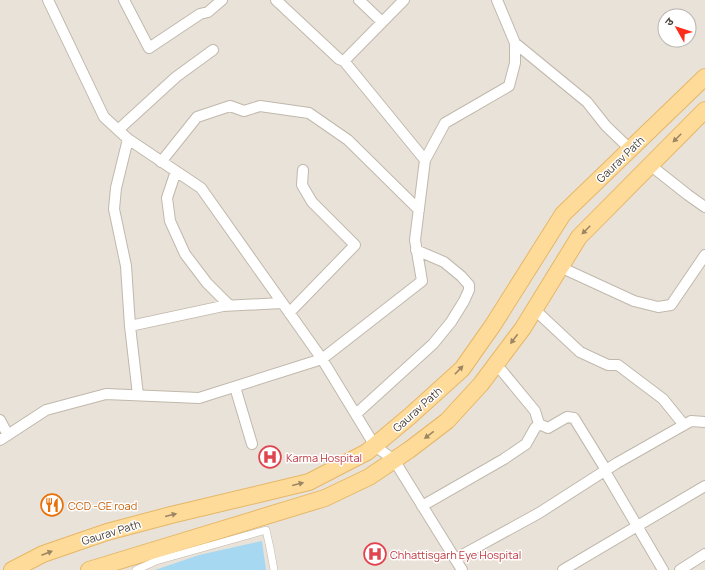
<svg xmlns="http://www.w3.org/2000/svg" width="705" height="570" font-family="Manrope,'Noto Sans Devanagari',sans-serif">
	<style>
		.residential { fill: #e9e2d8; fill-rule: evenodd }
		.water { fill: #a6d8f2 }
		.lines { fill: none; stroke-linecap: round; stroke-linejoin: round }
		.pedestrian-casing { stroke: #c1b8ac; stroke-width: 8 }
		.minor-casing { stroke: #c1b8ac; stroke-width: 12 }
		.primary-casing { stroke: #e6b767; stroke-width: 18 }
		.pedestrian { stroke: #fff; stroke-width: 7 }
		.minor { stroke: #fff; stroke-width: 10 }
		.primary { stroke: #ffdb99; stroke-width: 16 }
		.oneway { fill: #9b8664 }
		.labels { text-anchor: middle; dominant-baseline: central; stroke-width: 3; stroke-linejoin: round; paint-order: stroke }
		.street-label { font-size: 11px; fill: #494138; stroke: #fff }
		.health-label { font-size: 11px; fill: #be3a42; stroke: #fff; text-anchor: start }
		.food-label { font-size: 11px; fill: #c56008; stroke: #fff; text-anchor: start }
	</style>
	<rect width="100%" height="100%" fill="#f5f1ea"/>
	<!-- residential -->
	<path class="residential" d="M0 0H705V570H0ZM665 16H689V40H665Z"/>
	<!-- water -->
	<path class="water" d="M262 541 266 570H155L199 555Z"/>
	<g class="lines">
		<!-- pedestrian casing -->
		<g class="pedestrian-casing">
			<path id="pedestrian" d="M136 570 156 561 266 530 270 548 274 570"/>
		</g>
		<!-- minor casing -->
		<g class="minor-casing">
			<path id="minor" d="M48 0 104 117 128 139 201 188 322 359 375 446 394 460 462 570
				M124 0 149 48 200 14 208 12 222 0
				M276 0 339 59 344 61 425 160
				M359 0 382 22
				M515 43 587 102 606 126 630 149
				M344 61 404 0
				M118 130 176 77 213 50
				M128 139 116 188 114 209 126 266 130 326 138 395
				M161 162 197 117 230 106 244 111 260 106 309 113 348 140 419 210
				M650 165 688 195 705 207
				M176 171 167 198 170 221 185 254 207 283 229 305
				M560 267 634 301 658 307 671 305 705 255
				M534 309 580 352 608 365H618L663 399 684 425
				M289 313 355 245 312 202 302 185 303 170
				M130 326 223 306 282 303
				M494 366 502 371 535 411 539 424
				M235 387 252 444
				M356 414 433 344 451 322 464 301 469 290V285L461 276 444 262 416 250
				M0 420 8 435
				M0 440 46 410 106 394 199 398 322 359 422 281 415 240 425 160 445 123 509 86 515 63V43L497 0
				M422 506 504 459 526 444 535 428 539 424 548 428 567 417 574 418 606 470V473L663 570
				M455 559 539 513 617 463 691 421 705 422
				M563 570 705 486
				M680 570 705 554"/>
		</g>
		<!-- primary casing -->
		<g class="primary-casing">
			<path id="primary" d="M12 570 43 554 107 532 171 515 309 482 367 452 410 416 462 369 493 325 563 214 705 77
				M89 570 325 498 369 477 409 450 447 421 481 384 523 328 579 237 705 110"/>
		</g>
		<!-- pedestrian -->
		<use href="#pedestrian" class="pedestrian"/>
		<!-- minor -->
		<use href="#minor" class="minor"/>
		<!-- primary -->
		<use href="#primary" class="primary"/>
	</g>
	<!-- one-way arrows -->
	<defs><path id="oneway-solid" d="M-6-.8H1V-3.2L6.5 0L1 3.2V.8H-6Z"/></defs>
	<g class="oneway">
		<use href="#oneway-solid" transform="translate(677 138) rotate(135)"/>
		<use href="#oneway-solid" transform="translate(586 230) rotate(135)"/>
		<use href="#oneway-solid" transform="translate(514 339) rotate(127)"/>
		<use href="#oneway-solid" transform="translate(459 370) rotate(-46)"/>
		<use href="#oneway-solid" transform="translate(429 435) rotate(142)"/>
		<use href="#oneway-solid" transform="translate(298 484) rotate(-14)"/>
		<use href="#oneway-solid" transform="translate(171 515) rotate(-14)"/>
		<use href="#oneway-solid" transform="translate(47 553) rotate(-21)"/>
	</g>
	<!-- icons -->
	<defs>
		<g id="hospital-ring" transform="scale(1.15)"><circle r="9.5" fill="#fff" stroke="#e0444e" stroke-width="1.5"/><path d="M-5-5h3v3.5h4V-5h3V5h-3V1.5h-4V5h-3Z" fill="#e0444e"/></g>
		<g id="restaurant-ring" transform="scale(1.15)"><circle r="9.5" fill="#fff" stroke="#e8710a" stroke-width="1.5"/><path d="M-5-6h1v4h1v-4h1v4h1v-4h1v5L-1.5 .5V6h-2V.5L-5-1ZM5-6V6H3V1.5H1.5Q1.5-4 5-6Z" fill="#e8710a"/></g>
	</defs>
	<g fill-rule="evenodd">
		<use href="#hospital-ring" x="270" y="457"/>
		<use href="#restaurant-ring" x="52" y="505"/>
		<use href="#hospital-ring" x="375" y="554"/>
	</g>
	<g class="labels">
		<!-- street labels -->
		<g class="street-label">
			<text transform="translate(620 159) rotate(-44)">Gaurav Path</text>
			<text transform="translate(417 409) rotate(-42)">Gaurav Path</text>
			<text transform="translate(111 532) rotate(-17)">Gaurav Path</text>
		</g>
		<!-- health labels -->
		<g class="health-label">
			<text x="286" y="457">Karma Hospital</text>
			<text x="390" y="554">Chhattisgarh Eye Hospital</text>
		</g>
		<!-- food labels -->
		<g class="food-label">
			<text x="68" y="505">CCD -GE road</text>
		</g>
	</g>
	<!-- north arrow -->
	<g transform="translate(677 28) rotate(309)"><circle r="19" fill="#ffffff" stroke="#b6b3af"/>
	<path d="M0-3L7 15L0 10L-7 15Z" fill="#fc2c1a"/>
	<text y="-6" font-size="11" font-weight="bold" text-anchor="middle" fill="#494138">उ</text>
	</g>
</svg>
